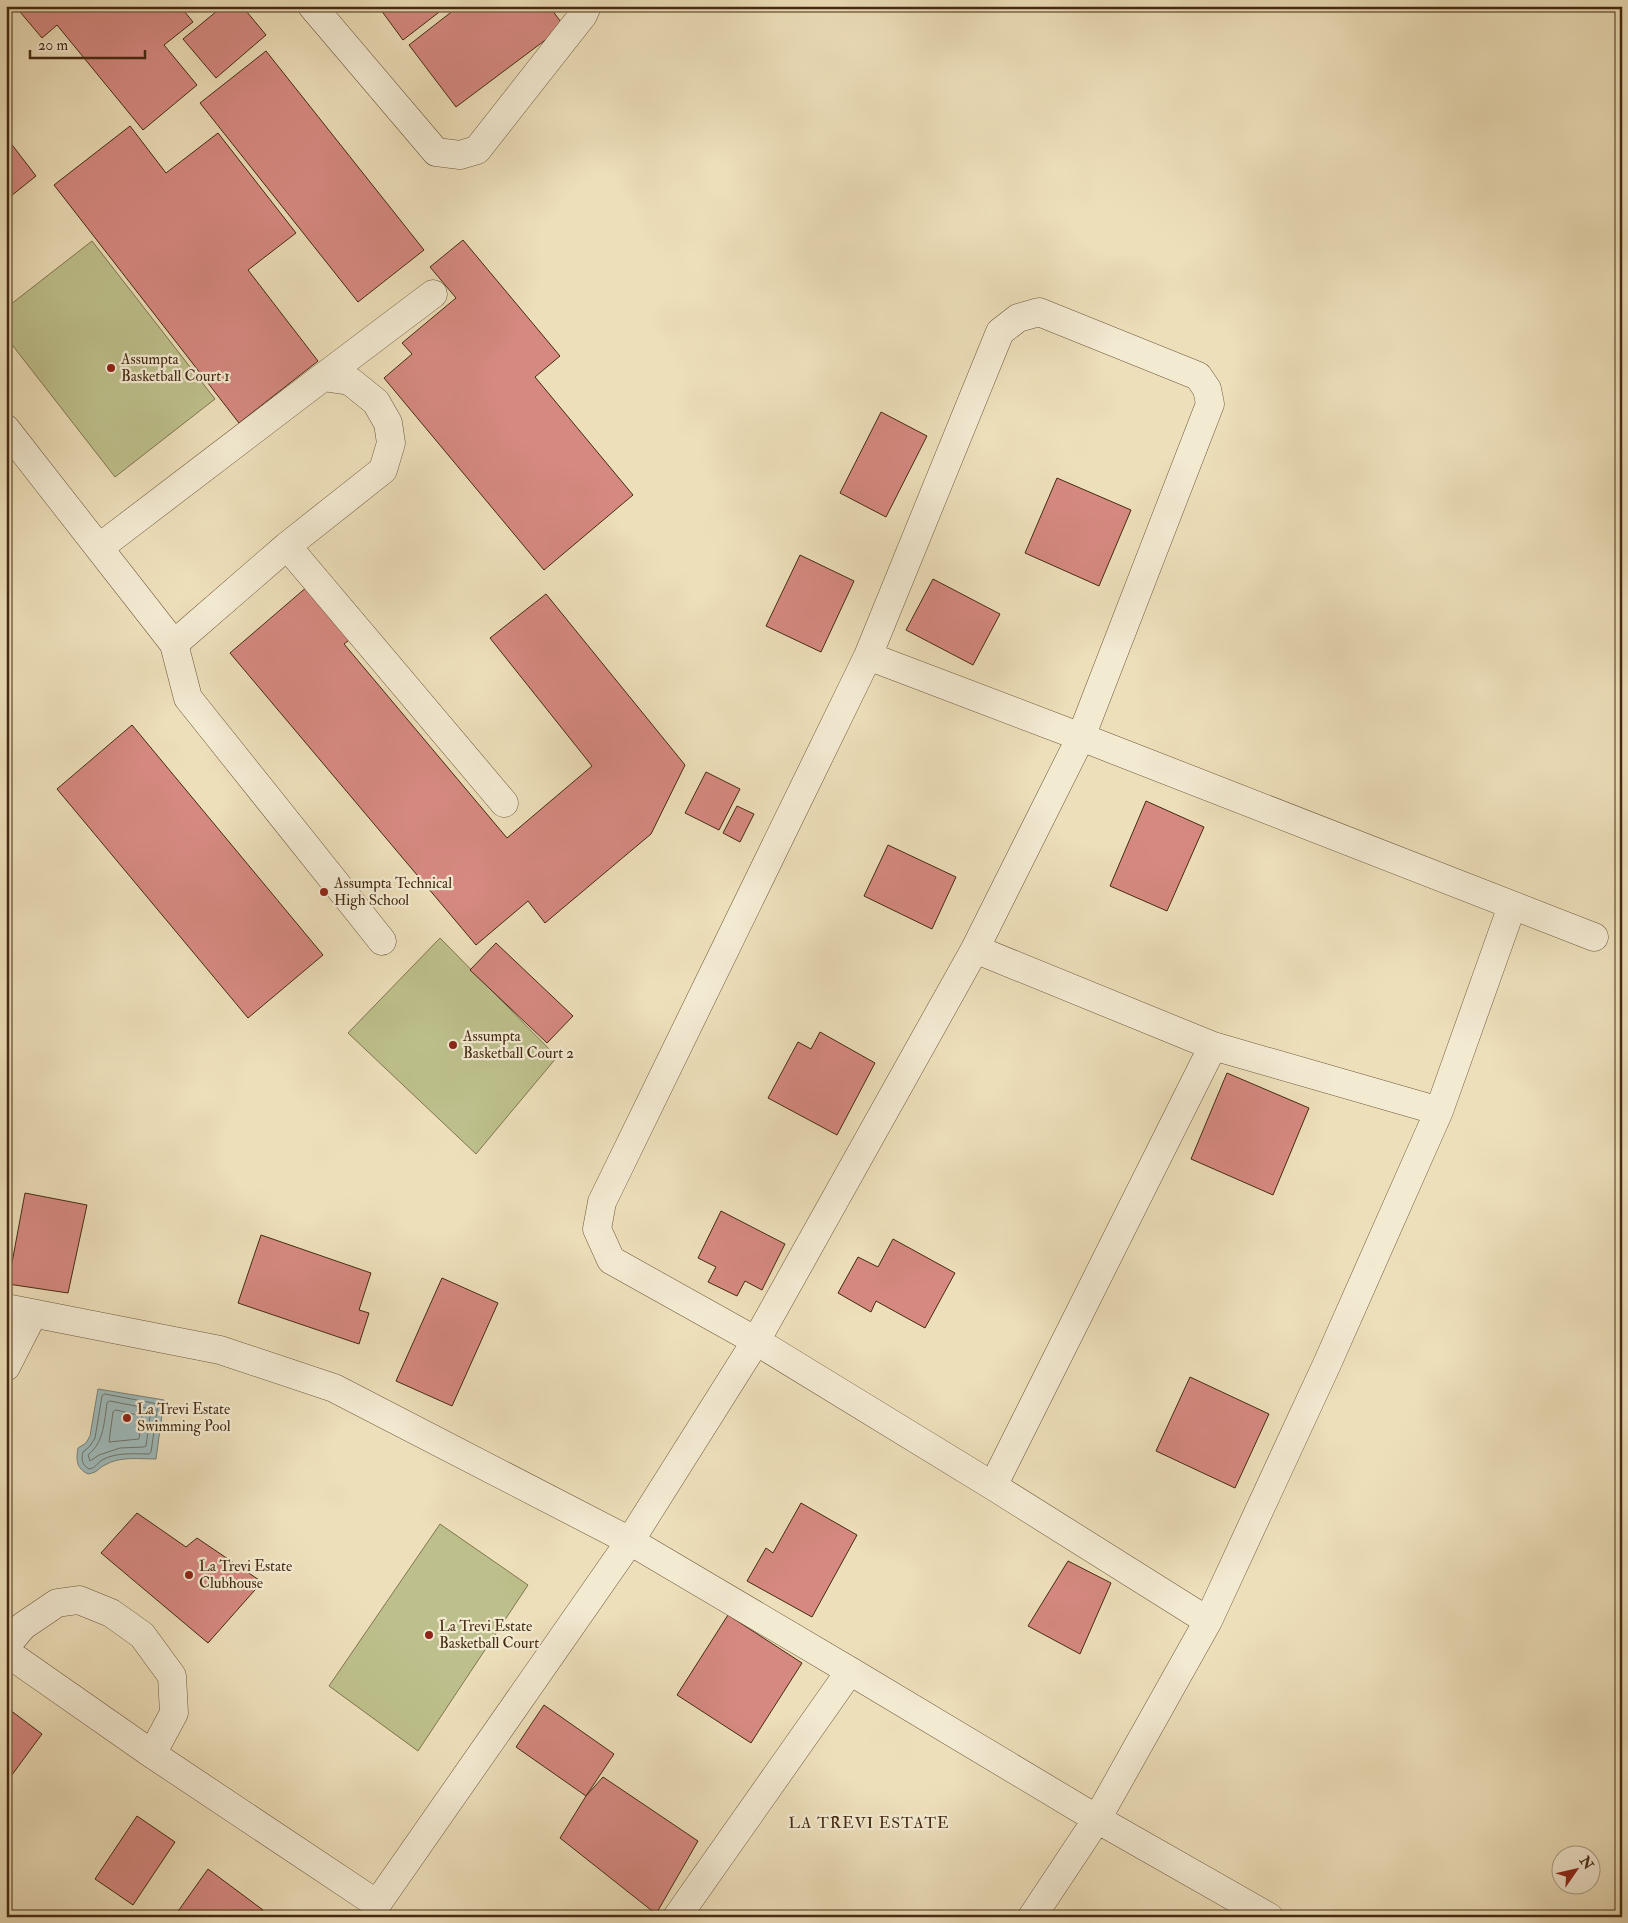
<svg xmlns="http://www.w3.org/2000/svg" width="1628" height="1923" font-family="'IM FELL Double Pica',serif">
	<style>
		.green { fill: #bdc08c; stroke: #80754e }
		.water { fill: #9ebabb; stroke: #7a8077 }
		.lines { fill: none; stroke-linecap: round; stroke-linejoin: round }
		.shore { stroke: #717266; stroke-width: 1 }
		.building { fill: #d68981; stroke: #442a11 }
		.minor-casing { stroke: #6e573b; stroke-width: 29 }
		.minor { stroke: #f3ead2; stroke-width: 28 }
		.poi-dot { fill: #8f2418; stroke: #f3ead2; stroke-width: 2 }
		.labels { text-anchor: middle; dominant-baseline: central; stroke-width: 4.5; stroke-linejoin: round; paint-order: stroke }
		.poi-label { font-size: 15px; fill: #442a11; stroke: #f3ead2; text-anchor: start }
		.neighbourhood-label { font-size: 16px; letter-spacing: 1px; fill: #442a11; stroke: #f3ead2 }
	</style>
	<rect width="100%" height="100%" fill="#eddfba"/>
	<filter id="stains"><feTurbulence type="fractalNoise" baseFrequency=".004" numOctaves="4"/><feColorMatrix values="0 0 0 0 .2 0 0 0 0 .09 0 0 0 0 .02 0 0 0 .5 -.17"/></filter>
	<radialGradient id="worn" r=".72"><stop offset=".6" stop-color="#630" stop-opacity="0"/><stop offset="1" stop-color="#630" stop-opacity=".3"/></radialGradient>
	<!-- green -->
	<path class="green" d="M92 241 215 399 115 477 6 337V308Z
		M440 938 557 1057 476 1154 348 1033Z
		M440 1524 528 1585 418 1751 329 1686Z"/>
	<!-- water -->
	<path class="water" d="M98 1389 164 1400 156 1459C139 1459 120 1456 105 1465 97 1469 99 1472 88 1474 76 1468 76 1460 78 1448L86 1443 90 1436Z"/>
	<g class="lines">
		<!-- shore -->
		<path class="shore" d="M105 1394 158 1404 151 1452 149 1454C134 1454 116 1452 102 1460 96 1464 96 1468 89 1469 82 1465 81 1459 83 1452L90 1446 95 1438 102 1396Z
			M110 1401 151 1409 146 1446 144 1447 120 1448 99 1455 90 1461 88 1455C104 1442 104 1423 107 1403Z
			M116 1410 142 1416 139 1439 109 1442 113 1412Z"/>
	</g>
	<!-- building -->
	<path class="building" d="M15 6H180L193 22 164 45 197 85 143 130 57 25 42 38Z
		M223 6H242L266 35 216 78 183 39Z
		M378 6H447L403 40Z
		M459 6H549L564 26 456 107 409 45Z
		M266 51 424 250 358 302 200 103Z
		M130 126 166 173 218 133 296 233 248 270 318 361 239 423 54 185Z
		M6 137 36 176 6 200Z
		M463 240 560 356 535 377 633 495 544 570 384 378 412 354 402 343 456 298 430 267Z
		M881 412 927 436 886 517 840 493Z
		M1057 478 1131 510 1099 586 1025 553Z
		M800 555 854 581 821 652 766 626Z
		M933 579 1000 614 973 665 906 630Z
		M308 586 352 638 344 644 507 838 592 766 490 638 546 594 685 765 651 834 545 923 528 901 476 945 230 653Z
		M132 725 323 955 248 1018 57 789Z
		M706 772 740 789 719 830 685 813Z
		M1146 801 1204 827 1167 911 1110 886Z
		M737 806 754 814 740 842 723 833Z
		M888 845 956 877 932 929 864 896Z
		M496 943 573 1016 547 1043 470 970Z
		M820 1032 875 1063 837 1135 768 1098 798 1042 811 1049Z
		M1227 1073 1309 1108 1273 1195 1191 1159Z
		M25 1193 87 1205 68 1293 8 1284Z
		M721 1211 785 1244 762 1290 745 1281 737 1296 708 1282 716 1267 698 1258Z
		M261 1235 371 1273 359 1310 369 1313 359 1344 238 1303Z
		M893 1239 955 1273 925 1328 876 1301 871 1312 838 1293 858 1257 878 1267Z
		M442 1278 498 1303 452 1406 396 1381Z
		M1190 1377 1269 1414 1235 1488 1156 1451Z
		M801 1503 857 1535 812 1617 747 1581 766 1548 773 1553Z
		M137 1513 186 1547 197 1538 262 1582 208 1643 101 1553Z
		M1068 1561 1111 1583 1080 1654 1028 1626Z
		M728 1615 802 1663 751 1743 677 1695Z
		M544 1705 614 1754 586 1796 516 1747Z
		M6 1707 42 1734 6 1783Z
		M603 1777 698 1841 656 1914 560 1838 586 1796Z
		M137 1816 175 1842 133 1905 95 1879Z
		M208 1869 263 1910 258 1917H174Z"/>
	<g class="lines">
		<!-- minor casing -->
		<g class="minor-casing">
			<path id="minor" d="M312 6 436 152 460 155 477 150 583 15 587 6
				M323 377 433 294
				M6 429 174 644 188 698 382 941
				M287 546 504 803
				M100 547 323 377 350 381 376 402 388 423 391 443 383 470 287 546 174 644
				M868 656 1081 737 1594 937
				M975 949 1213 1046 1439 1111
				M6 1308 220 1350 334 1388 630 1541 756 1341 975 949 1081 737 1210 404 1207 389 1198 376 1039 312 1018 318 1000 332 868 656 602 1202 597 1229 611 1260 756 1341 993 1486 1208 1621
				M6 1367 33 1314
				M993 1486 1213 1046
				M6 1646 23 1626 57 1603 79 1600 111 1613 142 1635 172 1676 174 1713 152 1754
				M6 1652 152 1754 377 1904 630 1541 850 1671 677 1917
				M850 1671 1097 1819 1269 1917
				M1032 1917 1097 1819 1208 1621 1327 1364 1439 1111 1512 906"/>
		</g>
		<!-- minor -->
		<use href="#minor" class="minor"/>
	</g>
	<!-- markers -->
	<g class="poi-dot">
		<circle cx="111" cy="368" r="5"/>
		<circle cx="324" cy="892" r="5"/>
		<circle cx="453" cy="1045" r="5"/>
		<circle cx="127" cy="1418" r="5"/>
		<circle cx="189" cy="1575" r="5"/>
		<circle cx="429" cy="1635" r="5"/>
	</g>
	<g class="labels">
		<!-- poi labels -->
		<g class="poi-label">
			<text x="121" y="359">Assumpta<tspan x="121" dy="17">Basketball Court 1</tspan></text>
			<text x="334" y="883">Assumpta Technical<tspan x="334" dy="17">High School</tspan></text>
			<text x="463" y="1036">Assumpta<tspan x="463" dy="17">Basketball Court 2</tspan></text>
			<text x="137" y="1409">La Trevi Estate<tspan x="137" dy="17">Swimming Pool</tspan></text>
			<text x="199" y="1566">La Trevi Estate<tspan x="199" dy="17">Clubhouse</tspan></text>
			<text x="439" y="1626">La Trevi Estate<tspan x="439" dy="17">Basketball Court</tspan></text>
		</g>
		<!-- neighbourhood labels -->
		<g class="neighbourhood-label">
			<text x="869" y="1823">LA TREVI ESTATE</text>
		</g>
	</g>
	<!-- margin -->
	<rect width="1628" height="1923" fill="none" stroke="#eddfba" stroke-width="25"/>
	<rect x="8" y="8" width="1613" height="1908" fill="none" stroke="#442a11" stroke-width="2.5"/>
	<rect x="12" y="12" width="1603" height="1898" fill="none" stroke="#442a11"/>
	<!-- north arrow -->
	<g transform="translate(1576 1870) rotate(56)"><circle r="24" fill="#f3ead2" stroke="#ad9d85"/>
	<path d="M0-4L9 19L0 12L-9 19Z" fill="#8f2418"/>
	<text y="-8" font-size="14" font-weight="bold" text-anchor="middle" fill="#442a11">N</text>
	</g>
	<!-- scale -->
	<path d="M30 50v8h115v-8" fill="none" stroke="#442a11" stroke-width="2.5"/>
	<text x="38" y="50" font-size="15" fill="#442a11" stroke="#f3ead2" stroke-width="4" paint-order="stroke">20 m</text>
	<rect width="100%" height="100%" filter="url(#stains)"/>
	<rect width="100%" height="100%" fill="url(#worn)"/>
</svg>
